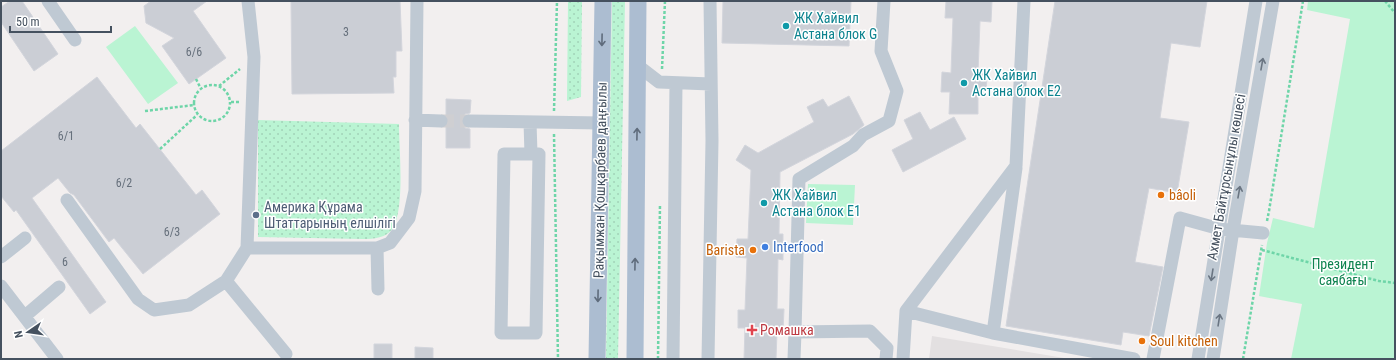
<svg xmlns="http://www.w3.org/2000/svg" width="1396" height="360" font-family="'Roboto Condensed',sans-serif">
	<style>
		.education { fill: #e3e0e1 }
		.grass { fill: url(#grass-dots) }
		.green { fill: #baf4d3 }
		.building { fill: #cbced5; stroke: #d3d5dc }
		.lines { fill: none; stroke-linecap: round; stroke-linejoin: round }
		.minor-tunnel { stroke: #cfcfd2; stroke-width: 13; stroke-dasharray: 13 6; stroke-linecap: butt }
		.path { stroke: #6ed5a8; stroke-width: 2.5; stroke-dasharray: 3 2; stroke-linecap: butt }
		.minor { stroke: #bfc9d3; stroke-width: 13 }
		.major { stroke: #acbdd1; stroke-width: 17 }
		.oneway { stroke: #5f6c7c }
		.oneway2 { stroke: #6a7582 }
		.culture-dot { fill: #0f9aa8; stroke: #fff; stroke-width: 1.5 }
		.food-dot { fill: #e8710a; stroke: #fff; stroke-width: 1.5 }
		.service-dot { fill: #5c6f8a; stroke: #fff; stroke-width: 1.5 }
		.shop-dot { fill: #3f7fe0; stroke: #fff; stroke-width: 1.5 }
		.health-dot { fill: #e0444e; stroke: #fff; stroke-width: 1.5 }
		.labels { text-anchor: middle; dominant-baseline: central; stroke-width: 3; stroke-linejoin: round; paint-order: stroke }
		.number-label { font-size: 12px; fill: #66707c }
		.culture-label { font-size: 14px; fill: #0d838f; stroke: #fff; text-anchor: start }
		.street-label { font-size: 14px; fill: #45515f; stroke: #fff }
		.food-label { font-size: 14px; fill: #c56008; stroke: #fff; text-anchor: start }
		.service-label { font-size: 14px; fill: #4e5e75; stroke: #fff; text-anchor: start }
		.shop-label { font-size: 14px; fill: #366cbe; stroke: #fff; text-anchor: start }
		.park-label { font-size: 14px; fill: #0e834f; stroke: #fff }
		.health-label { font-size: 14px; fill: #be3a42; stroke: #fff; text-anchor: start }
	</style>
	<defs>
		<pattern id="grass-dots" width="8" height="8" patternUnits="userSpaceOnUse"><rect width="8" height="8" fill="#baf4d3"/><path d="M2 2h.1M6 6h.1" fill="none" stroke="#a1d3b8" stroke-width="1.8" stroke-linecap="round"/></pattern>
	</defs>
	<rect width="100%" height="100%" fill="#f2efef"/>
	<!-- education -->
	<path class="education" d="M932 336 1070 359H929Z"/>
	<!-- grass -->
	<path class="grass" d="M568 1H582L581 97 567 101Z
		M612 1H625L618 359H606Z
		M258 120 399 124C399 149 405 207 393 228 387 238 373 239 363 239L258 237Z"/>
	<!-- green -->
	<path class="green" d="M1308 1H1395V359H1291L1302 304 1259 296 1267 243 1273 218 1314 228 1350 19 1307 10Z
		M135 26 178 83 148 104 106 47Z
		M808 184 855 185 853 225 806 223Z"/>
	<!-- building -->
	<path class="building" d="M10 1H22L58 54 34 71 1 22V7Z
		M151 1H207L193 11 226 58 189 84 162 46 174 38 146 23 144 6Z
		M291 1H400L402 51H396V77H393L394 93 292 94Z
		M723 1H851L849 46 722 43Z
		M946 1H992L991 22 980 21 978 73 987 74 986 95H978V114H949L950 92H941L942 72 951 73 953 18H945Z
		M1055 1H1207L1200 47 1171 43 1160 118 1189 122 1177 193 1149 188 1135 262 1163 267 1149 336 1123 332 1121 345 1006 326Z
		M97 77 136 128 140 124 196 195 202 190 220 214 143 274 114 238 109 242 74 195 70 193 58 178 32 198 106 302 90 314 16 210 14 212 1 196V151Z
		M849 96 864 125 853 134 780 172 779 234H783V260L778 259 777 309H784L783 332H777L776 359H744L745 328H738V310H745L747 258 736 257 737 239H748L751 170 736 160 745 145 758 153 814 122 807 107 823 99 828 107Z
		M446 99 471 100 470 113 465 114 462 117 461 121 465 128 470 129V148H446V127L449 121 446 115Z
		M920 112 930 130 954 117 966 139 903 172 892 150 913 139 904 120Z
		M374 344H392V359H374Z
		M415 347 433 348V359H415Z"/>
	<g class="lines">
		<!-- minor-tunnel -->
		<path class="minor-tunnel" d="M441 121H469"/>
		<!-- path -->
		<path class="path" d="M1385 1 1395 13
			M662 69 665 1
			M196 79 201 89
			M194 103a18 18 0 1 1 36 0a18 18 0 1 1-36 0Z
			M219 86 240 69
			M231 102H240
			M145 111 194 105
			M554 111 557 1
			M554 134 558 359
			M160 149 197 115
			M1267 221 1269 211 1303 1
			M1262 250 1379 281 1395 283
			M658 359 660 204
			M1243 359 1262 245"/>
		<!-- minor -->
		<path class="minor" d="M48 1 75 40
			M637 65 659 82 711 84
			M415 120 441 121
			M469 121 601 123
			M530 122 531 154
			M504 154H539L536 333H501Z
			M1016 168 993 333 1134 359
			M67 200 138 299 154 310 189 305 226 281 247 248 254 57 248 1
			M247 248H377L390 243 409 218 415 191 417 1
			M377 248 378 289
			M1 257 25 238
			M226 281 286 354
			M1 286 57 359
			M906 311 993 333
			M25 316 59 287
			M795 332 799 179 853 146 863 135 889 121 897 91 881 51 884 1
			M673 359 676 83
			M708 359 712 141 710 1
			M794 359 795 332 870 331 887 348 886 359
			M903 359 906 311 1016 166 1024 1
			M1153 359 1180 218 1220 229 1263 233
			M1198 359 1256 1
			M1213 359 1233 230 1273 1"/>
		<!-- major -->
		<path class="major" d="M597 359 603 1
			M635 359 638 1"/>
	</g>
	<!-- one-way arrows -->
	<defs><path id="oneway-shaft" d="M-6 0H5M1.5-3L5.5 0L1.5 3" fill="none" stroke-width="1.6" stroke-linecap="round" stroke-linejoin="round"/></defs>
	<g class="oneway">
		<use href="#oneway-shaft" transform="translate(602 40) rotate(91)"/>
		<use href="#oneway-shaft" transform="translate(637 134) rotate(-89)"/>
		<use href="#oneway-shaft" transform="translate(635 264) rotate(-89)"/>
		<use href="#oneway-shaft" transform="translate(598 296) rotate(91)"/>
	</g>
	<g class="oneway2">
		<use href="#oneway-shaft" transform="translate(1262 64) rotate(-80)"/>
		<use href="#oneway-shaft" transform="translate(1239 192) rotate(-80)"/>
		<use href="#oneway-shaft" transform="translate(1212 275) rotate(99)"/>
		<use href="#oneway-shaft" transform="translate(1219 320) rotate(-81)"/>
	</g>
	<!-- markers -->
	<g class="culture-dot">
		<circle cx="786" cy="26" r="4"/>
		<circle cx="964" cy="83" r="4"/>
		<circle cx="764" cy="203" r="4"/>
	</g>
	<g class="food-dot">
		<circle cx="1161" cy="195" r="4"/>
		<circle cx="753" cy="250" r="4"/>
		<circle cx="1142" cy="341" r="4"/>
	</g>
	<circle class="service-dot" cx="256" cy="215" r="4"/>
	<circle class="shop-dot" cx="765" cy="247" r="4"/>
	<path class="health-dot" d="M750 324h4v4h4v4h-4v4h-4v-4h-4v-4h4z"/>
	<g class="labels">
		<!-- number labels -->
		<g class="number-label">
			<text x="346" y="32">3</text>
			<text x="194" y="52">6/6</text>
			<text x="66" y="136">6/1</text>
			<text x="124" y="183">6/2</text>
			<text x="172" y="232">6/3</text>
			<text x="65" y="262">6</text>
		</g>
		<!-- culture labels -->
		<g class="culture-label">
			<text x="794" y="18">ЖК Хайвил<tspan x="794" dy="16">Астана блок G</tspan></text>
			<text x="972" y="75">ЖК Хайвил<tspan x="972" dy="16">Астана блок E2</tspan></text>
			<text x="772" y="195">ЖК Хайвил<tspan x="772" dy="16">Астана блок E1</tspan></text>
		</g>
		<!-- street labels -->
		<g class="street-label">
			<text transform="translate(1226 177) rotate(-80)">Ахмет Байтұрсынұлы көшесі</text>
			<text transform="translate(600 180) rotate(-89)">Рақымжан Қошқарбаев даңғылы</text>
		</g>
		<!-- food labels -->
		<g class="food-label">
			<text x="1169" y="195">bâoli</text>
			<text x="745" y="250" text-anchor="end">Barista</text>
			<text x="1150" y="341">Soul kitchen</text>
		</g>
		<!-- service labels -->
		<g class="service-label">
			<text x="264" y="207">Америка Құрама<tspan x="264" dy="16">Штаттарының елшілігі</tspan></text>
		</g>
		<!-- shop labels -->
		<g class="shop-label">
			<text x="773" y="247">Interfood</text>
		</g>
		<!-- park labels -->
		<g class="park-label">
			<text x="1343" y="264">Президент<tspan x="1343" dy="16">саябағы</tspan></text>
		</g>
		<!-- health labels -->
		<g class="health-label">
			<text x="760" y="330">Ромашка</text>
		</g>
	</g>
	<!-- border -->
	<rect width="1396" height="360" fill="none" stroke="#45515f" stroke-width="4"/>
	<!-- north arrow -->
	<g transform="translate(28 332) rotate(257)" stroke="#ffffff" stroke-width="3" paint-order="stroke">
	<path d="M0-3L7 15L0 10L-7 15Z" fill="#45515f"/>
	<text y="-6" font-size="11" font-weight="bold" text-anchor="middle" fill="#45515f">N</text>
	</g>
	<!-- scale -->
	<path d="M10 26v6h101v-6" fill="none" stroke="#45515f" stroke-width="2"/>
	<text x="16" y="26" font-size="12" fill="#45515f" stroke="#ffffff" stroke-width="3" paint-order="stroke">50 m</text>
</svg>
